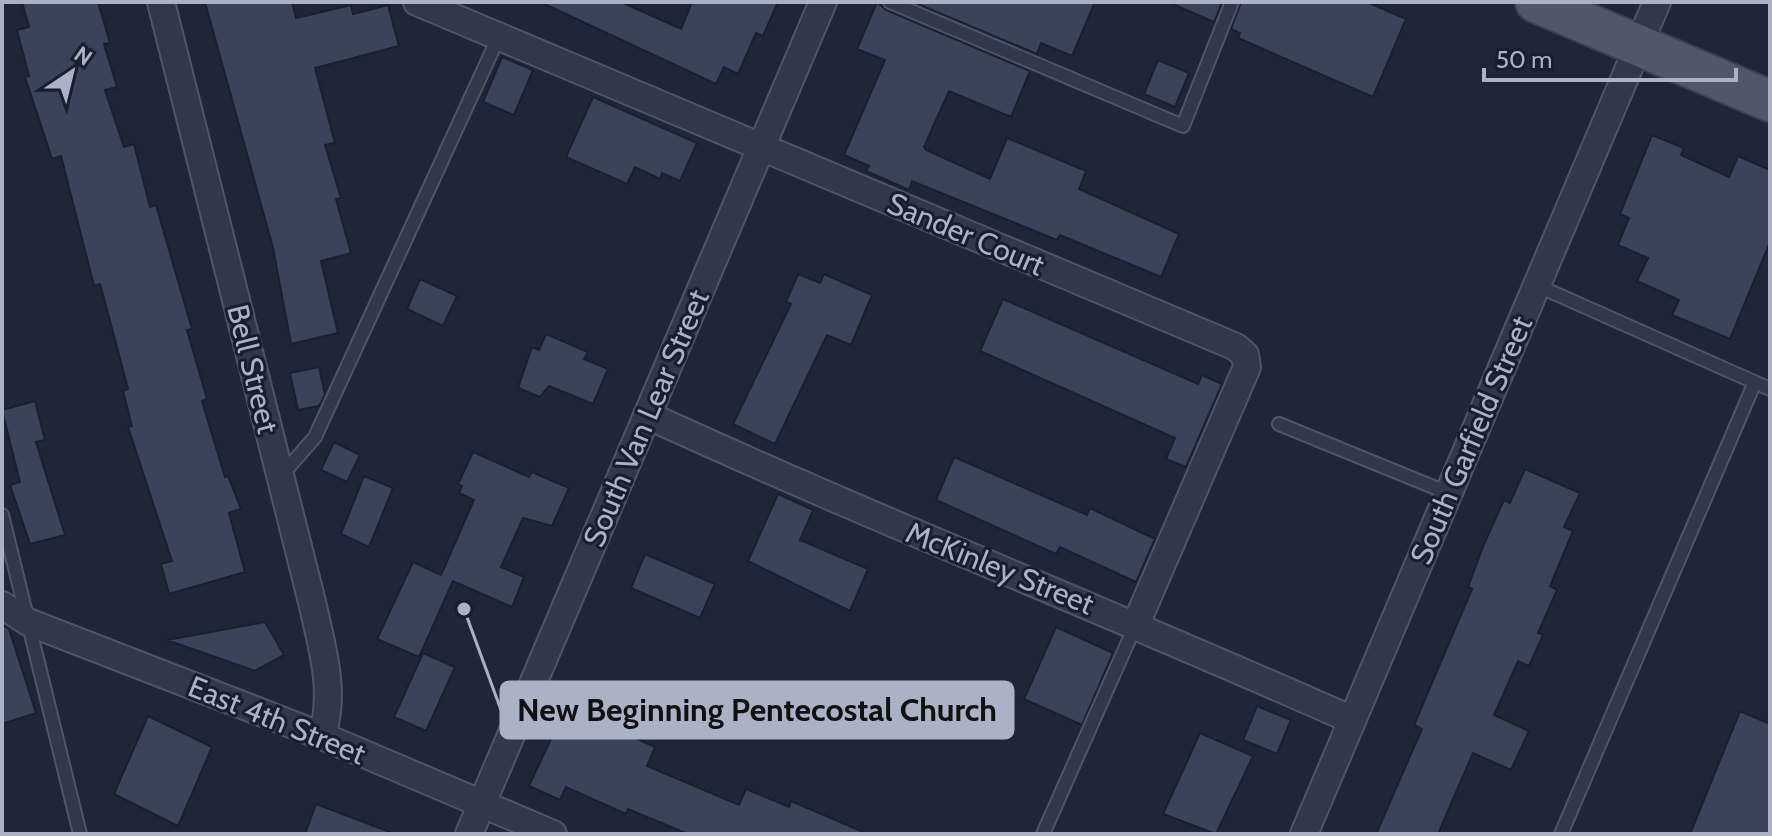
<svg xmlns="http://www.w3.org/2000/svg" width="1772" height="836" font-family="Cabin,sans-serif">
	<style>
		.building { fill: #394359; stroke: #19202f; stroke-width: 2 }
		.lines { fill: none; stroke-linecap: round; stroke-linejoin: round }
		.service-casing { stroke: #4f5567; stroke-width: 16 }
		.minor-casing { stroke: #4f5567; stroke-width: 30 }
		.primary-casing { stroke: #3b4152; stroke-width: 44 }
		.service { stroke: #313849; stroke-width: 12 }
		.minor { stroke: #313849; stroke-width: 26 }
		.primary { stroke: #4f5769; stroke-width: 40 }
		.labels { text-anchor: middle; dominant-baseline: central; stroke-width: 6; stroke-linejoin: round; paint-order: stroke }
		.street-label { font-size: 30px; fill: #abb2c6; stroke: #171e2d }
		.leader { fill: none; stroke: #abb2c6; stroke-width: 3 }
		.callout-dot { fill: #abb2c6; stroke: #171e2d; stroke-width: 3 }
		.callout { fill: #abb2c6; stroke: #abb2c6; stroke-width: 3 }
		.callout-label { font-size: 32px; text-anchor: middle; font-weight: bold; fill: #111 }
	</style>
	<rect width="100%" height="100%" fill="#1e2638"/>
	<!-- building -->
	<path class="building" d="M22 2H98L110 43 104 44 117 87 105 90 124 147 134 144 150 207 156 205 192 329 187 330 207 399 202 401 225 477 228 476 241 509 229 513 245 572 169 594 161 564 172 561 128 427 132 426 123 391 128 389 109 317 100 284 94 286 61 156 52 159 25 77 29 76 17 30 29 27Z
		M205 2H292L296 18 351 5 353 14 388 5 399 46 315 68 335 143 325 145 341 198 336 199 351 253 321 261 338 333 291 344 273 248Z
		M540 2H621L681 29 692 2H778L763 36 756 33 738 74 724 67 716 84Z
		M877 2 886 10 1030 71 1011 117 949 91 924 147 926 150 990 179 1007 138 1086 171 1079 189 1179 234 1161 277 1060 235 1057 240 912 181 909 190 866 171 869 166 844 155 885 60 857 49Z
		M913 2H1095L1072 56 1041 43 1037 54Z
		M1168 2H1222L1214 22Z
		M1241 2H1367L1406 19 1373 97 1238 38 1240 33 1231 29Z
		M502 57 533 70 514 115 483 102Z
		M1158 60 1189 73 1175 107 1144 94Z
		M593 97 697 143 680 181 662 173 660 179 635 167 627 184 566 157Z
		M1652 135 1684 148 1681 155 1729 177 1738 156 1770 170V242L1730 339 1672 315 1679 300 1637 281 1648 258 1618 245 1629 218 1620 214Z
		M798 274 820 283 824 274 872 295 851 345 827 335 775 444 733 424 791 304 786 302Z
		M420 279 457 296 443 326 407 309Z
		M1003 299 1198 384 1202 375 1222 384 1186 467 1166 459 1175 438 980 351Z
		M546 334 588 352 584 359 608 369 593 404 549 386 540 397 518 388 532 347 539 350Z
		M319 367 325 395 319 406 298 410 290 373Z
		M35 401 45 440 36 442 65 535 30 544 10 485 20 482 2 410Z
		M334 442 360 455 347 482 321 470Z
		M473 452 529 477 532 472 569 488 552 526 523 518 501 567 524 577 512 607 453 581 419 657 377 639 413 562 441 575 474 500 459 493 462 486 458 484Z
		M954 457 1087 515 1090 508 1155 539 1136 582 1060 547 1056 554 936 500Z
		M1525 469 1580 493 1564 527 1573 531 1550 586 1557 590 1538 633 1543 635 1529 666 1518 661 1494 715 1529 731 1511 770 1473 753 1438 834H1376L1422 729 1414 725 1472 589 1468 587 1484 544 1504 500 1510 503Z
		M364 476 393 488 369 547 341 534Z
		M778 494 813 510 800 540 868 569 850 611 748 561Z
		M645 554 715 584 700 618 631 588Z
		M265 622 284 655 255 671 167 640Z
		M2 625 9 629 36 713 2 724Z
		M1056 627 1113 653 1082 725 1024 699Z
		M423 653 455 667 426 731 394 717Z
		M582 702 614 716 609 726 655 747 647 766 739 805 746 789 789 807 791 801 868 834H688L628 809 626 814 566 787 560 800 529 786 558 724 569 729Z
		M1257 706 1291 720 1277 754 1243 740Z
		M1740 711 1770 724V834H1690Z
		M148 716 212 747 178 826 114 794Z
		M1200 733 1253 756 1216 834 1163 814Z
		M316 804 390 832 389 834H305Z"/>
	<g class="lines">
		<!-- service casing -->
		<g class="service-casing">
			<path id="service" d="M890 2 1183 126 1232 2
				M1536 285 1770 389
				M1279 424 1448 493
				M281 476 315 437 499 36
				M2 515 80 834
				M1043 834 1136 624
				M1561 834 1755 382"/>
		</g>
		<!-- minor casing -->
		<g class="minor-casing">
			<path id="minor" d="M161 2 312 602C322 648 336 690 322 736
				M417 2 1236 347 1245 355 1247 367 1136 624
				M647 415C880 522 1119 616 1352 720
				M2 605 28 622 322 736 553 834
				M469 834 823 2
				M1304 834 1657 2"/>
		</g>
		<!-- primary casing -->
		<g class="primary-casing">
			<path id="primary" d="M1536 2 1770 101"/>
		</g>
		<!-- service -->
		<use href="#service" class="service"/>
		<!-- minor -->
		<use href="#minor" class="minor"/>
		<!-- primary -->
		<use href="#primary" class="primary"/>
	</g>
	<g class="labels">
		<!-- street labels -->
		<g class="street-label">
			<text transform="translate(966 234) rotate(23)">Sander Court</text>
			<text transform="translate(253 369) rotate(76)">Bell Street</text>
			<text transform="translate(646 418) rotate(-67)">South Van Lear Street</text>
			<text transform="translate(1471 440) rotate(-67)">South Garfield Street</text>
			<text transform="translate(1000 568) rotate(22)">McKinley Street</text>
			<text transform="translate(277 720) rotate(22)">East 4th Street</text>
		</g>
	</g>
	<!-- callouts -->
	<path class="leader" d="M464 609L501 710"/>
	<circle class="callout-dot" cx="464" cy="609" r="8"/>
	<rect class="callout" x="501" y="682" width="512" height="56" rx="8"/>
	<g class="callout-label">
		<text x="757" y="721">New Beginning Pentecostal Church</text>
	</g>
	<!-- border -->
	<rect width="1772" height="836" fill="none" stroke="#abb2c6" stroke-width="8"/>
	<!-- north arrow -->
	<g transform="translate(72 72) rotate(35)" stroke="#171e2d" stroke-width="6" paint-order="stroke">
	<path d="M0-6L14 30L0 20L-14 30Z" fill="#abb2c6"/>
	<text y="-12" font-size="22" font-weight="bold" text-anchor="middle" fill="#abb2c6">N</text>
	</g>
	<!-- scale -->
	<path d="M1484 68v12h252v-12" fill="none" stroke="#abb2c6" stroke-width="4"/>
	<text x="1496" y="68" font-size="24" fill="#abb2c6" stroke="#171e2d" stroke-width="6" paint-order="stroke">50 m</text>
</svg>
